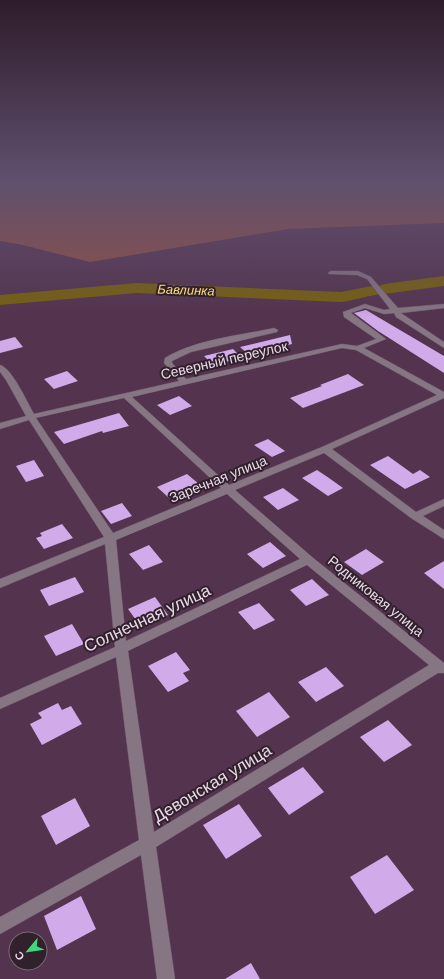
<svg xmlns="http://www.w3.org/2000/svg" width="444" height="979" font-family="'DM Sans',sans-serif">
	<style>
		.green { fill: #945042 }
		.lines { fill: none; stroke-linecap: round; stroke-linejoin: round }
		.river { fill: #76600e; fill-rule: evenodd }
		.building { fill: #d1aae9 }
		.minor-casing { stroke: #6e516a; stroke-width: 1 }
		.minor { fill: #867582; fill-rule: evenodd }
		.labels { text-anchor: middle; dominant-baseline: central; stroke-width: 4; stroke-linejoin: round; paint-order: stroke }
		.far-water-label { font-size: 13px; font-style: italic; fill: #fcdc76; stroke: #30212d }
		.street-label { font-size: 14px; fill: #ebd7e7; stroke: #30212d }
		.near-street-label { font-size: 17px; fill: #ebd7e7; stroke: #30212d }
	</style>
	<rect width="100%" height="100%" fill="#53334e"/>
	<!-- green -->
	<path class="green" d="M0 182H444V223L288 229 90 262 23 245 0 241Z"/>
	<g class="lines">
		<!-- river -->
		<path class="river" d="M444 276V286L384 294C378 293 350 301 341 302L137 293 0 305V295L137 283 341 292 372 286 377 287 384 284Z"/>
	</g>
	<!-- building -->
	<path class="building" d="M366 310 444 356V373L378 331 354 313Z
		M290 335 292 344 249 355 240 347Z
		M15 337 23 347 0 353V341Z
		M233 349 242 358 213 365 204 356Z
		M67 371 78 381 54 389 44 379Z
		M348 374 364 385 303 408 290 398 322 386 320 385Z
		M179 396 192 406 170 415 157 405Z
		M119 413 129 426 103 433 102 431 64 444 54 432Z
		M268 439 285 451 272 457 254 445Z
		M388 456 413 474 420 470 430 477 405 489 370 465Z
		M34 460 44 476 26 482 16 466Z
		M317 470 329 478 343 488 328 496 302 478Z
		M187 474 199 484 169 498 157 487Z
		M283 488 299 500 278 510 263 497Z
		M122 503 132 516 111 524 101 511Z
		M62 524 73 538 44 549 36 538 42 536 40 533Z
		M270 542 286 556 263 568 247 554Z
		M149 545 163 562 143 570 129 554Z
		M366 549 384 562 362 575 344 562Z
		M444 561V589L424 573Z
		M75 577 84 592 49 606 40 590Z
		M312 579 329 595 306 606 290 590Z
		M155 597 168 615 141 627 128 609Z
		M259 603 275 620 254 630 238 612Z
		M72 624 84 644 56 656 44 636Z
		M176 652 190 670 183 673 189 681 168 692 148 666Z
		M326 667 344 686 316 702 298 682Z
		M269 692 290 717 257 737 236 711Z
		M58 703 62 710 71 706 82 724 42 745 30 724 42 718 38 713Z
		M388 720 412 745 384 762 360 737Z
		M303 767 324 792 289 815 268 788Z
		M75 798 90 826 56 845 41 816Z
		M239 804 262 836 226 859 203 825Z
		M387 855 414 890 375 914 350 877Z
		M81 896 96 929 57 950 44 916Z
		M251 963 260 979H225Z"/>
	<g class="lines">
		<!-- minor casing -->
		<g class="minor-casing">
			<path id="minor" d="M331 271H358L371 277 398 308 444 304V308L401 313 444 342V348L396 317 394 313 384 314 365 308 351 313 386 339 364 348 444 392V398L332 449 416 512 444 499V506L423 516 444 530V539L411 518 324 453 235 490 312 557 444 663V673H438L156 847 175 979H157L141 855 0 934V917L139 840 116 657 0 709V698L115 647 105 544 0 588V579L104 537 29 420 0 429V423L26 416 6 380 0 372V365C12 368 27 402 34 414L179 381 164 363 165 358C197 339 238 336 274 328L278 330 277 332 191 352 172 361V363L186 379 342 344 357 346 376 339 344 317 343 312 365 304 384 310 390 309 367 279 357 275 329 274 328 273ZM342 348 356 350 437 395 322 447 229 485 132 397ZM124 398 221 488 113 533 36 418ZM227 494 300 559 126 641 116 540ZM307 565 429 665 154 832 128 651Z"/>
		</g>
		<!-- minor -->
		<use href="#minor" class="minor"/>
	</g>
	<!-- sky -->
	<linearGradient id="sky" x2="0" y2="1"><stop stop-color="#2e1c2b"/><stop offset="0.57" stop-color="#60506e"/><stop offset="1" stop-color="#60506e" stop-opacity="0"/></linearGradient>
	<rect width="444" height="319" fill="url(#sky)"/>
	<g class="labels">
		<!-- far-water labels -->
		<g class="far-water-label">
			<text transform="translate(186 290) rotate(2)">Бавлинка</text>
		</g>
		<!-- street labels -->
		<g class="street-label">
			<text transform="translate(224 360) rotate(-13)">Северный переулок</text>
			<text transform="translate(218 479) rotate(-22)">Заречная улица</text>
			<text transform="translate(376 596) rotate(39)">Родниковая улица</text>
		</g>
		<!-- near-street labels -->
		<g class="near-street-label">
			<text transform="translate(147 618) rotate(-25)">Солнечная улица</text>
			<text transform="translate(212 783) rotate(-31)">Девонская улица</text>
		</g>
	</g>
	<!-- north arrow -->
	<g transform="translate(28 951) rotate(241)"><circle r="19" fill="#30212d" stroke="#7b6a77"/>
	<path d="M0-3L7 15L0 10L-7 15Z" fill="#41d77c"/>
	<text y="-6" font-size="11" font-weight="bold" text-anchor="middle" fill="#ebd7e7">С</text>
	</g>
</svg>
